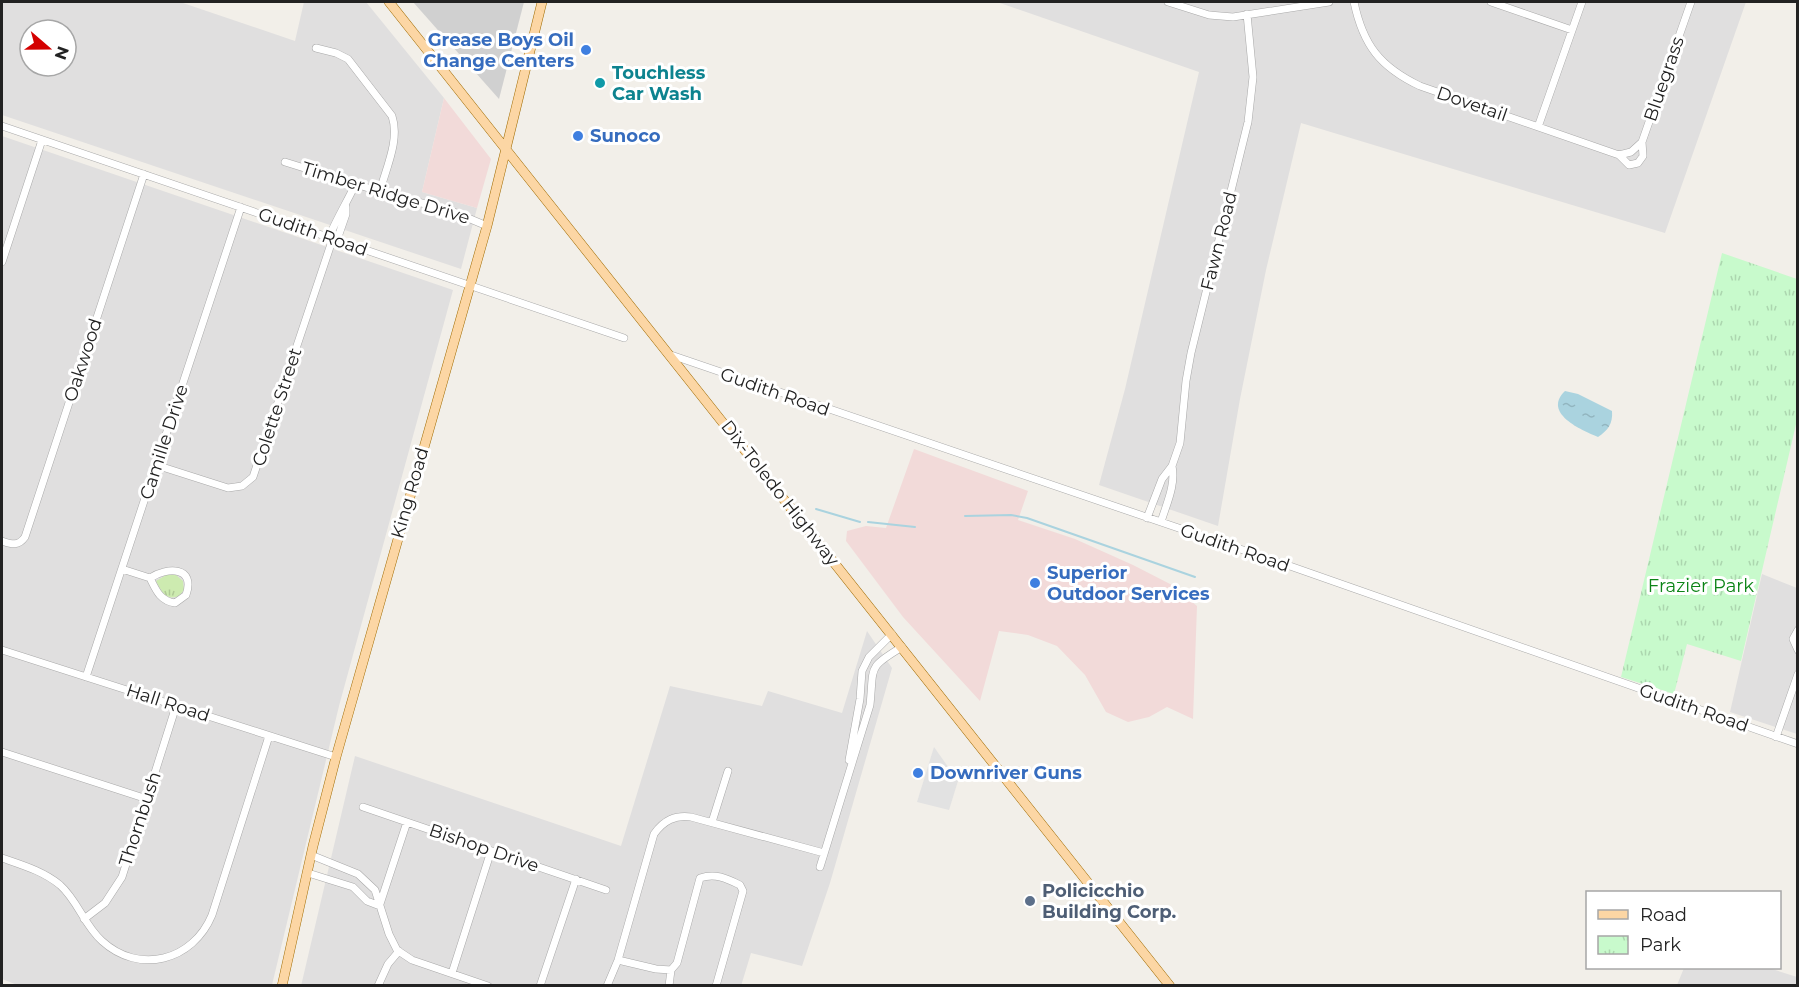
<svg xmlns="http://www.w3.org/2000/svg" width="1799" height="987" font-family="Montserrat,sans-serif">
	<style>
		.residential { fill: #e0dfdf; fill-rule: evenodd }
		.commercial { fill: #f2dad9 }
		.religious { fill: #d0d0d0 }
		.grass { fill: url(#grass-tufts) }
		.park { fill: url(#park-tufts) }
		.parking { fill: #e2e2e2 }
		.water { fill: url(#water-ripples) }
		.lines { fill: none; stroke-linecap: round; stroke-linejoin: round }
		.stream { stroke: #aad3df; stroke-width: 2 }
		.minor-casing { stroke: #a9a9a9; stroke-width: 8 }
		.major-casing { stroke: #a06b00; stroke-width: 10 }
		.minor { stroke: #fff; stroke-width: 7 }
		.major { stroke: #fcd6a4; stroke-width: 9 }
		.shop-dot { fill: #3f7fe0; stroke: #fff; stroke-width: 2 }
		.culture-dot { fill: #0f9aa8; stroke: #fff; stroke-width: 2 }
		.service-dot { fill: #5c6f8a; stroke: #fff; stroke-width: 2 }
		.labels { text-anchor: middle; dominant-baseline: central; stroke-width: 6; stroke-linejoin: round; paint-order: stroke }
		.shop-label { font-size: 18px; font-weight: bold; fill: #366cbe; stroke: #fff; text-anchor: start }
		.culture-label { font-size: 18px; font-weight: bold; fill: #0d838f; stroke: #fff; text-anchor: start }
		.street-label { font-size: 18px; fill: #222; stroke: #fff }
		.park-label { font-size: 18px; fill: #0c8416; stroke: #fff }
		.service-label { font-size: 18px; font-weight: bold; fill: #4e5e75; stroke: #fff; text-anchor: start }
	</style>
	<defs>
		<pattern id="grass-tufts" width="24" height="20" patternUnits="userSpaceOnUse" patternTransform="scale(1.5)"><rect width="24" height="20" fill="#cdebb0"/><path d="M3 7l-1-3M5 7V3M7 7l1-3M15 17l-1-3M17 17v-4M19 17l1-3" fill="none" stroke="#b0c997"/></pattern>
		<pattern id="park-tufts" width="24" height="20" patternUnits="userSpaceOnUse" patternTransform="scale(1.5)"><rect width="24" height="20" fill="#c8facc"/><path d="M3 7l-1-3M5 7V3M7 7l1-3M15 17l-1-3M17 17v-4M19 17l1-3" fill="none" stroke="#acd6af"/></pattern>
		<pattern id="water-ripples" width="26" height="14" patternUnits="userSpaceOnUse" patternTransform="scale(1.5)"><rect width="26" height="14" fill="#aad3df"/><path d="M2 4q2-2 4 0t4 0M15 11q2-2 4 0t4 0" fill="none" stroke="#92b5bf"/></pattern>
	</defs>
	<rect width="100%" height="100%" fill="#f2efe9"/>
	<!-- residential -->
	<path class="residential" d="M2 2H180L295 41 304 2H366L444 98 422 192 477 208 461 269 2 115ZM30 30H66V66H30Z
		M997 2H1746L1665 233 1301 123 1266 270 1240 399 1218 526 1099 485 1125 389 1199 72Z
		M2 136 453 290 339 706 272 985 20 986 2 979Z
		M1762 574 1797 588V734L1730 712Z
		M867 631 892 668 830 883 802 966 751 953 741 986H301L355 756 621 846 670 686 762 706 768 691 842 713Z
		M1684 968H1769L1797 977V985H1677Z"/>
	<!-- commercial -->
	<path class="commercial" d="M444 98 491 159 477 208 422 192Z
		M914 449 1028 491 1018 520 1075 539 1133 565 1172 585 1197 606 1193 719 1167 707 1149 717 1128 722 1106 712 1085 675 1057 646 1028 635 999 631 980 701 903 617 846 541 847 531 866 526 886 528Z"/>
	<!-- religious -->
	<path class="religious" d="M413 2H524L499 99Z"/>
	<!-- grass -->
	<path class="grass" d="M168 574 176 575 183 581 184 590 179 596C165 601 162 592 156 581Z"/>
	<!-- park -->
	<path class="park" d="M1722 253 1797 279V420L1741 661 1687 644 1674 694 1621 677Z"/>
	<!-- parking -->
	<path class="parking" d="M934 747 958 781 949 810 917 802Z"/>
	<!-- water -->
	<path class="water" d="M1565 391 1578 394 1612 411C1613 424 1608 430 1598 437 1581 430 1542 413 1565 391Z"/>
	<g class="lines">
		<!-- stream -->
		<path class="stream" d="M988 2H993
			M816 509 860 522
			M965 516 1011 515 1027 518 1195 577
			M868 522 915 527"/>
		<!-- minor casing -->
		<g class="minor-casing">
			<path id="minor" d="M1168 2 1209 15 1233 17 1329 2
				M1354 2C1363 45 1380 67 1420 86L1619 155 1631 152 1642 142 1691 2
				M1491 2 1572 30
				M316 48 336 53 348 59 392 116C400 140 386 168 380 191
				M2 126 624 338
				M1538 127 1582 2
				M1619 155 1629 165 1638 163 1643 156 1642 142
				M285 162 394 196 449 210 487 226
				M329 237C337 218 347 202 356 183
				M337 240 346 214V207
				M2 262 42 140
				M671 355 1287 565 1798 744
				M156 465 228 488 242 486 253 477 333 238
				M1147 518 1162 479 1172 466 1180 443 1186 381 1191 353 1248 122 1253 77 1247 14
				M1161 522C1166 505 1176 485 1172 466
				M2 541C11 544 18 547 25 537L144 174
				M122 569 150 578C167 567 196 566 186 595L175 603C160 601 156 590 150 578
				M1798 630 1793 639 1798 650
				M2 650 336 757
				M86 677 241 207
				M1776 737 1798 674
				M2 752 147 799
				M849 760 860 699 862 671 869 657 892 634
				M363 807 606 890
				M712 822 728 771
				M311 855 358 874 375 890 389 934 397 950 412 960 488 986
				M2 858C22 865 43 871 60 885 78 901 84 925 102 941 139 975 193 961 212 915L269 736
				M820 867 870 705C874 666 867 668 902 647
				M308 873 353 887 367 901 380 906
				M380 904 407 822
				M84 919 105 903 122 877 176 706
				M618 960 656 969 671 970
				M452 973 491 851
				M378 986 388 964 399 951
				M540 986 576 879
				M607 986 618 960 654 834C664 820 675 815 691 817L824 853
				M669 986 671 970 677 963 700 878C715 873 726 878 740 885L743 891 716 986"/>
		</g>
		<!-- major casing -->
		<g class="major-casing">
			<path id="major" d="M389 2 1170 986
				M282 986 313 846 336 757 487 226 542 2"/>
		</g>
		<!-- minor -->
		<use href="#minor" class="minor"/>
		<!-- major -->
		<use href="#major" class="major"/>
	</g>
	<!-- markers -->
	<g class="shop-dot">
		<circle cx="586" cy="50" r="6"/>
		<circle cx="578" cy="136" r="6"/>
		<circle cx="1035" cy="583" r="6"/>
		<circle cx="918" cy="773" r="6"/>
	</g>
	<circle class="culture-dot" cx="600" cy="83" r="6"/>
	<circle class="service-dot" cx="1030" cy="901" r="6"/>
	<g class="labels">
		<!-- shop labels -->
		<g class="shop-label">
			<text x="574" y="40" text-anchor="end">Grease Boys Oil<tspan x="574" dy="21">Change Centers</tspan></text>
			<text x="590" y="136">Sunoco</text>
			<text x="1047" y="573">Superior<tspan x="1047" dy="21">Outdoor Services</tspan></text>
			<text x="930" y="773">Downriver Guns</text>
		</g>
		<!-- culture labels -->
		<g class="culture-label">
			<text x="612" y="73">Touchless<tspan x="612" dy="21">Car Wash</tspan></text>
		</g>
		<!-- street labels -->
		<g class="street-label">
			<text transform="translate(1664 79) rotate(-71)">Bluegrass</text>
			<text transform="translate(1472 104) rotate(19)">Dovetail</text>
			<text transform="translate(386 193) rotate(17)">Timber Ridge Drive</text>
			<text transform="translate(313 232) rotate(19)">Gudith Road</text>
			<text transform="translate(1219 241) rotate(-76)">Fawn Road</text>
			<text transform="translate(83 360) rotate(-72)">Oakwood</text>
			<text transform="translate(775 392) rotate(19)">Gudith Road</text>
			<text transform="translate(277 407) rotate(-72)">Colette Street</text>
			<text transform="translate(164 442) rotate(-72)">Camille Drive</text>
			<text transform="translate(410 493) rotate(-74)">King Road</text>
			<text transform="translate(780 493) rotate(52)">Dix-Toledo Highway</text>
			<text transform="translate(1235 548) rotate(19)">Gudith Road</text>
			<text transform="translate(168 703) rotate(18)">Hall Road</text>
			<text transform="translate(1694 708) rotate(19)">Gudith Road</text>
			<text transform="translate(140 819) rotate(-72)">Thornbush</text>
			<text transform="translate(484 848) rotate(19)">Bishop Drive</text>
		</g>
		<!-- park labels -->
		<g class="park-label">
			<text x="1701" y="586">Frazier Park</text>
		</g>
		<!-- service labels -->
		<g class="service-label">
			<text x="1042" y="891">Policicchio<tspan x="1042" dy="21">Building Corp.</tspan></text>
		</g>
	</g>
	<!-- border -->
	<rect width="1799" height="987" fill="none" stroke="#222222" stroke-width="6"/>
	<!-- legend -->
	<rect x="1586" y="891" width="195" height="78" fill="#ffffff" stroke="#a7a7a7" stroke-width="1.5"/>
	<rect x="1598" y="910" width="30" height="9" fill="#fcd6a4" stroke="#a7a7a7" stroke-width="1.5"/>
	<text x="1640" y="921" font-size="18" fill="#222222">Road</text>
	<rect x="1598" y="936" width="30" height="18" fill="url(#park-tufts)" stroke="#a7a7a7" stroke-width="1.5"/>
	<text x="1640" y="951" font-size="18" fill="#222222">Park</text>
	<!-- north arrow -->
	<g transform="translate(48 48) rotate(110)"><circle r="28" fill="#ffffff" stroke="#a7a7a7" stroke-width="1.5"/>
	<path d="M0-4.5L10 22L0 15L-10 22Z" fill="#d40000"/>
	<text y="-9" font-size="16" font-weight="bold" text-anchor="middle" fill="#222222">N</text>
	</g>
</svg>
